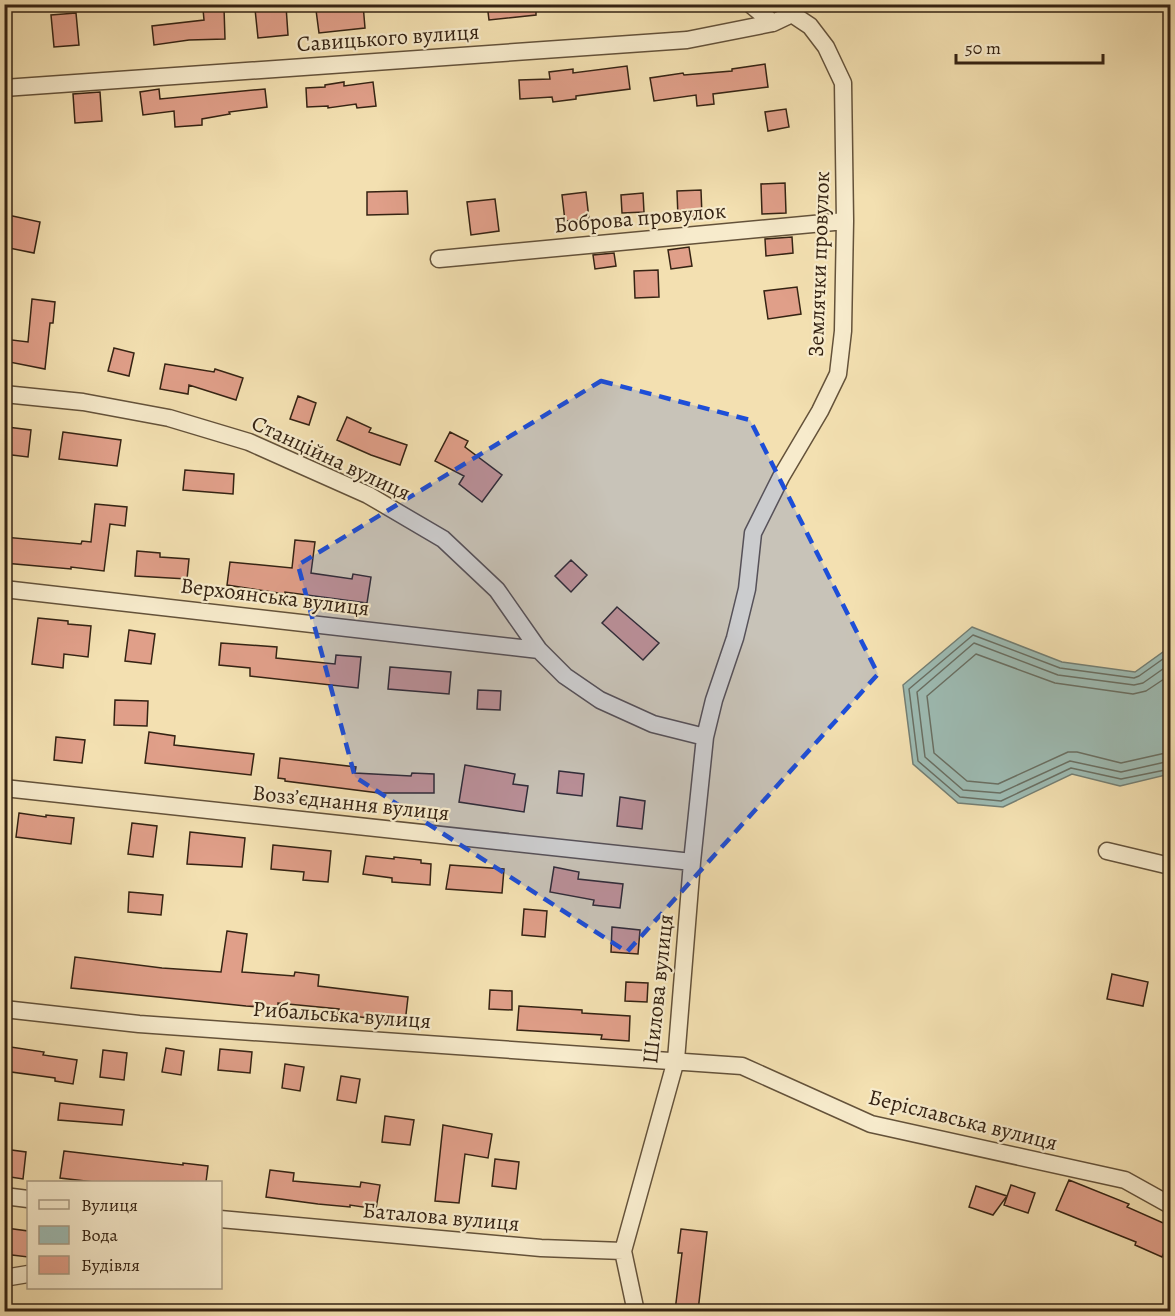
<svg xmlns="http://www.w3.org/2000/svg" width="1175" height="1316" font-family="Alegreya,serif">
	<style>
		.water { fill: #9dbbb3; stroke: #737e73; stroke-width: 1.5 }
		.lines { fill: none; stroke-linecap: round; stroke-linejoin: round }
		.shore { stroke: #696f63; stroke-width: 1.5 }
		.building { fill: #e09f89; stroke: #352313; stroke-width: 1.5 }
		.street-casing { stroke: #64523a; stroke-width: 19 }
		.street { stroke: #f7ebcc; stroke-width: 16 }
		.marked { fill: #1d4ed8; fill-opacity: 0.2; stroke: #1d4ed8; stroke-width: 4.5; stroke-dasharray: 12 8; stroke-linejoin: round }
		.labels { text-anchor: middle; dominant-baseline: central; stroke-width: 4.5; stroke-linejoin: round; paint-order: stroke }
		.street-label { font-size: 22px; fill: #352313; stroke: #f7ebcc }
	</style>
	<rect width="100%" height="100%" fill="#f3e0b1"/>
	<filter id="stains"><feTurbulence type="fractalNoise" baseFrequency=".00333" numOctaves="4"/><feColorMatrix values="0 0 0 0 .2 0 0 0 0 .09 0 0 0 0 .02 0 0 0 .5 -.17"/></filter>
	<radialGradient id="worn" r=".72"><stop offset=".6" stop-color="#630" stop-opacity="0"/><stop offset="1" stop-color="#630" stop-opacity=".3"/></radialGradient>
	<!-- water -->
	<path class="water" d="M972 627 1062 662 1135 672 1170 647V774L1120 786 1072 774 1003 807 958 803 913 764 903 685Z"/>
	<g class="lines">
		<!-- shore -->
		<path class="shore" d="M1170 654 1139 676 1134 678 1060 668 973 635 909 689 918 761 960 797 1001 801 1071 768 1121 779 1170 769
			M1170 664 1143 683 1134 685 1058 675 974 643 917 692 925 757 963 790 1000 793 1070 761 1121 772 1170 761
			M1170 675 1146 691 1133 694 1055 683 976 654 927 696 934 753 967 781 998 784 1068 752H1077L1121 763 1170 752"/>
	</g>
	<!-- building -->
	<path class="building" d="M342 4H363L365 28 319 33 316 10Z
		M487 4H536V15L489 20Z
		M286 6 288 35 258 38 255 9Z
		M224 8 225 39 189 40 154 45 152 26 204 20 203 9Z
		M76 13 79 45 54 47 51 15Z
		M765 64 768 87 713 94 714 104 697 106 696 95 654 101 650 78 683 73 684 75 732 71V69Z
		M627 66 630 89 576 96V99L553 102 552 97 520 99 519 80 550 79 549 72 573 69V73Z
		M344 82V86L373 82 376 106 357 108 356 104 328 108V106L307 107 306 88 325 87V85Z
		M159 89 160 99 265 89 267 107 229 112 230 114 202 119V125L175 127 174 111 143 115 140 92Z
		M100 92 102 121 75 123 73 94Z
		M786 109 789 127 768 131 765 112Z
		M785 183 786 213 762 214 761 184Z
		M701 190 702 216 678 217 677 191Z
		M407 191 408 214 367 215V192Z
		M586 192 589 219 565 221 562 195Z
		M643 193 644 212 622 213 621 195Z
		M495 199 499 231 471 235 467 202Z
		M8 215 40 222 34 253 4 247Z
		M792 237 793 253 766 256 765 239Z
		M689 247 692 266 671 269 668 250Z
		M614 253 616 266 595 269 593 255Z
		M658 270 659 297 635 298 634 271Z
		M797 287 801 314 768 319 764 291Z
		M32 299 55 302 53 323H50L45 369 4 361V339L28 342Z
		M114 348 134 353 129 376 108 371Z
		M165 364 214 372 215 369 243 378 236 400 189 385 188 394 160 389Z
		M298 396 316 403 309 425 290 419Z
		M347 417 371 428 369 432 407 445 400 465 371 455 337 440Z
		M7 427 31 430 28 457 4 454Z
		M63 432 121 440 117 466 59 459Z
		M450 432 468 441 465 447 502 475 482 502 459 484 464 476 435 461Z
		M185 470 234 474 233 494 183 490Z
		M95 504 127 507 125 526 110 524 104 571 71 567V569L4 563V537L81 544 82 541 91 542Z
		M295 540 315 542 311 573 352 579 353 574 371 577 367 603 285 592V594L227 585 230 562 292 568Z
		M137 551 160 553V557L189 559 187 579 135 576Z
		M571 560 587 575 571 592 555 576Z
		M617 607 659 643 643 660 602 623Z
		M38 618 68 621V624L91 626 88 657 64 654 63 668 32 664Z
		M129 630 155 634 151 664 125 661Z
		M221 643 277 647 276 658 335 664 336 655 361 657 358 688 250 676V668L219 665Z
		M390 667 451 672 449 694 388 689Z
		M478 690 501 691 500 710 477 709Z
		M115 700 148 701 147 726 114 725Z
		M149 732 175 736 174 745 254 754 251 775 145 763Z
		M56 737 85 740 82 763 54 760Z
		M280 758 356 767 355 773 411 776 412 773 434 774V793H379L285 781V779L278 778Z
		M465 765 515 774 513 784 528 786 524 812 459 802Z
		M559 771 584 774 582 796 557 793Z
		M620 797 645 801 642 829 617 826Z
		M19 813 46 817V815L74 818 71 844 16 837Z
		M132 823 157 826 153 857 128 854Z
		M190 832 245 838 242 867 187 864Z
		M273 845 331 851 328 882 303 880 304 872 271 869Z
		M366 856 394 859V857L421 860V863L431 864 430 885 392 882V878L363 874Z
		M450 865 504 869 502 893 446 889Z
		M554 867 579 872 578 879 623 884 620 908 593 905 594 900 550 892Z
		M129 892 163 895 161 915 128 912Z
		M524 909 547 911 545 937 522 935Z
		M612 927 640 930 638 954 611 952Z
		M227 931 247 934 242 972 294 976 295 972 319 975 318 986 408 997 405 1023 338 1014 339 1009 278 1003V1008L246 1006 71 988 75 957 162 968 221 972Z
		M1112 974 1148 982 1143 1006 1107 999Z
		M626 982 648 983 647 1002 625 1001Z
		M490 990 512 991V1010L489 1009Z
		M519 1006 582 1010V1013L630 1016 629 1041 601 1039 602 1035 517 1030Z
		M4 1046 44 1052 43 1055 77 1060 73 1084 55 1081V1078L4 1071Z
		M166 1048 184 1051 181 1075 162 1072Z
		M220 1049 252 1052 250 1073 218 1070Z
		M103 1050 127 1053 124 1080 100 1077Z
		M285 1064 304 1067 300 1091 282 1088Z
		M341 1076 360 1079 356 1103 337 1100Z
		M60 1103 124 1110 122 1125 58 1120Z
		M385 1116 414 1120 410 1145 382 1142Z
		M443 1125 492 1134 488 1158 465 1154 459 1203 435 1201Z
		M4 1149 26 1152 23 1179 4 1176Z
		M64 1151 183 1165V1163L208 1166 206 1182H94L60 1178Z
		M495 1159 519 1162 516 1189 492 1186Z
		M270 1170 294 1173 293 1181 360 1187 361 1182 380 1185 376 1209 350 1205V1207L318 1204 266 1197Z
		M1069 1180 1129 1204 1127 1207 1170 1226V1237L1162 1257 1135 1245 1136 1242 1056 1210Z
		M1011 1185 1035 1193 1028 1213 1004 1205Z
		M976 1186 1007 1196 993 1215 969 1207Z
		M6 1228 28 1231V1257L4 1254Z
		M681 1229 707 1232 698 1311H675L682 1253H678Z"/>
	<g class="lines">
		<!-- street casing -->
		<g class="street-casing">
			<path id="street" d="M4 88 687 40 773 23
				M439 259 845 221
				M4 394 83 402 169 418 249 442 368 495 443 539 497 590 539 650 565 676 600 700 653 724 705 737
				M4 589 539 650
				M4 788 692 862
				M1107 851 1170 866
				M4 1009 139 1024 742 1066 871 1124 1125 1180 1170 1205
				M4 1196 28 1199
				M220 1219 541 1248 623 1251
				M4 1278 28 1274
				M636 1312 623 1251 676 1060 692 862 705 737 714 700 735 638 747 589 753 533 781 477 820 411 838 374 843 331 845 221 843 83 826 47 810 26 792 14 773 23 750 4"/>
		</g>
		<!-- street -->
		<use href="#street" class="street"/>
	</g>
	<!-- marked area -->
	<path class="marked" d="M601 381 750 420 878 674 627 952 355 777 298 565Z"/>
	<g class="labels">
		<!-- street labels -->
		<g class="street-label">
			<text transform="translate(388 38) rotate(-4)">Савицького вулиця</text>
			<text transform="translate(640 218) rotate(-5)">Боброва провулок</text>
			<text transform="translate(819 264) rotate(-88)">Землячки провулок</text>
			<text transform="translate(331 458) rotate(25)">Станційна вулиця</text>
			<text transform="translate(275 597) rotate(7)">Верхоянська вулиця</text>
			<text transform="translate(351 803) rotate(6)">Возз’єднання вулиця</text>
			<text transform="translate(658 989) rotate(-84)">Шилова вулиця</text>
			<text transform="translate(342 1015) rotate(4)">Рибальська вулиця</text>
			<text transform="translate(963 1120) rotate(14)">Беріславська вулиця</text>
			<text transform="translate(441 1217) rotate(5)">Баталова вулиця</text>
		</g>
	</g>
	<!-- margin -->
	<rect width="1175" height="1316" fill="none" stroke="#f3e0b1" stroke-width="24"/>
	<rect x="6" y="6" width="1163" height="1304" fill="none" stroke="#352313" stroke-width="3"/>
	<rect x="12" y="12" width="1151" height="1292" fill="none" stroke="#352313" stroke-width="1.5"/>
	<!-- legend -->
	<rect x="27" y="1181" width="195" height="108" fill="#f7ebcc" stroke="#a99b82" stroke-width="1.5"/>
	<rect x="39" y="1200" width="30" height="9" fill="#f7ebcc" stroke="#a99b82" stroke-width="1.5"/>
	<text x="81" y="1211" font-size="18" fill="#352313">Вулиця</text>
	<rect x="39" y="1226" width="30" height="18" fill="#9dbbb3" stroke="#a99b82" stroke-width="1.5"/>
	<text x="81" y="1241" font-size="18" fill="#352313">Вода</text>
	<rect x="39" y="1256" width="30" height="18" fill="#e09f89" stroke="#a99b82" stroke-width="1.5"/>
	<text x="81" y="1271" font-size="18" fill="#352313">Будівля</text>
	<!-- scale -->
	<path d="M956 54v9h147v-9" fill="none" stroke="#352313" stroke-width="3"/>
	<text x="965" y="54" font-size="18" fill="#352313" stroke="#f7ebcc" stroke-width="4.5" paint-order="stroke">50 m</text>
	<rect width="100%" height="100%" filter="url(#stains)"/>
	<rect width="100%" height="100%" fill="url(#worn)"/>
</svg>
